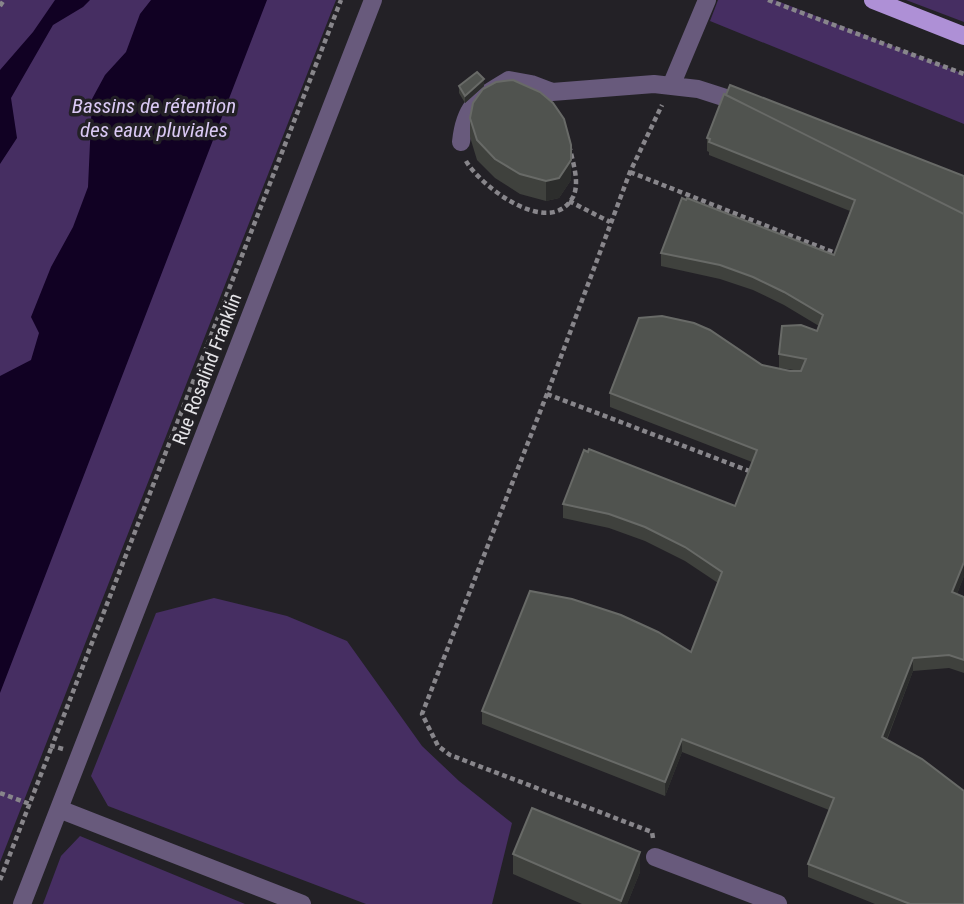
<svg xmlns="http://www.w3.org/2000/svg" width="964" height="904" font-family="'Roboto Condensed',sans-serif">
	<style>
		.green { fill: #462e62 }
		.water { fill: #110123 }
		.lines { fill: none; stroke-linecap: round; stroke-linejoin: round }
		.path { stroke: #88868b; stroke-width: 4.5; stroke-dasharray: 5 3.5; stroke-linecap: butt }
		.minor { stroke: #685a7c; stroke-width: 18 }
		.major { stroke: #ae90d6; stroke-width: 18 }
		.wall { fill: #3f413d }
		.shaded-wall { fill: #2c2d2c }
		.building { fill: #50534f; stroke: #686a67; stroke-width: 2 }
		.labels { text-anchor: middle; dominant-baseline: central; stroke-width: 7; stroke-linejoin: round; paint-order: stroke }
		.street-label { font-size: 19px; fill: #e5e4e8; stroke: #232126 }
		.water-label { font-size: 21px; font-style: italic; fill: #dac9f4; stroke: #232126 }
	</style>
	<rect width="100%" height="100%" fill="#232126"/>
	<!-- green -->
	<path class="green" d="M0 0H336L0 862Z
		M718 0H775L964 74V124L710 21Z
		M906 0H964V22Z
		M214 598 287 616 347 641 422 746 459 781 512 823 492 904H366L108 806 91 776 156 613Z
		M80 836 245 904H43L61 856Z"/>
	<!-- water -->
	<path class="water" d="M55 0H90L83 7 53 25 11 98 17 138 0 164V70L33 32Z
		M151 0H267L0 693V376L31 360 39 333 31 317 51 267 73 227 88 187 92 99 105 75 126 52 140 14Z"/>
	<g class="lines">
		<!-- path -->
		<path class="path" d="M768 0 964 74
			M0 6 4 0
			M466 161C481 187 550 239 573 197 580 183 573 163 570 149
			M630 172 835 253
			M569 201 610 222
			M547 394 752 472
			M63 749 52 746 341 0
			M0 793 30 804
			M653 838 652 832 450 755 438 746 422 714 547 394 630 172 662 105
			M0 880 52 746"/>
		<!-- minor -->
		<path class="minor" d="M671 86 707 0
			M461 142C465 104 478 99 509 80L531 84 552 92 654 84 698 89 726 98
			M59 809 302 904
			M655 857 778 904
			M22 904 373 0"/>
		<!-- major -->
		<path class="major" d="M873 0 964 36"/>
	</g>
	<!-- wall -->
	<path class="wall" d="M459 86H484L465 103 459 93Z
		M470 118 571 180 559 198 546 201 520 194 495 178 477 160 470 137Z
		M707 138 964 176V576L957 594 964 597V673L949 668 913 671 887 740 964 904H875L808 877V864L829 810 682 752 665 796 482 724V711L691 652 718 583 685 561 645 541 609 528 563 518V504L735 506 752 462 610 407V393L762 365 790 371H801L779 368V354L817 331 819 326 784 305 753 290 720 279 661 266V253L834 255 850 211 709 155V152L707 151Z
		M513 854 640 872 627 904H582L513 874Z"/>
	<!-- shaded-wall -->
	<path class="shaded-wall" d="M484 79V86L465 103V96Z
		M571 145V180L559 198 546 201V181Z
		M964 562V576L952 606V592Z
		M913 658V671L882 751V737Z
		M682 739V752L665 796V782Z
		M640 852V872L627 904H621V901Z"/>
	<!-- building -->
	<path class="building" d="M477 72 484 79 465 96 459 86Z
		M513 80 540 92 553 103 564 119 571 145V160L559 178 546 181 520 174 495 159 477 140 470 118 473 103 483 89 496 82Z
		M730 85 964 176V214L726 95Z
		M724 94 964 214V562L952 592 964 597V660L949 655 913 658 882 737 922 759 964 791V904H910L808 864 834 798 682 739 665 782 482 711 530 591 572 599 621 615 658 632 691 652 722 572 685 547 645 527 609 514 563 504 584 450 588 452 589 449 735 506 757 450 610 393 639 318 662 316 694 323 710 330 762 365 790 371H801L806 359 779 354 782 326 801 325 817 331 823 315 784 292 753 277 720 265 661 253 682 198 686 200 687 198 834 255 855 200 709 142 710 139 707 138Z
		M532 808 640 852 621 901 513 854Z"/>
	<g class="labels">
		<!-- street labels -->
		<g class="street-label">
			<text transform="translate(207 369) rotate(-69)">Rue Rosalind Franklin</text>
		</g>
		<!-- water labels -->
		<g class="water-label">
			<text x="154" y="106">Bassins de rétention<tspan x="154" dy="24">des eaux pluviales</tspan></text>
		</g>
	</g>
</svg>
